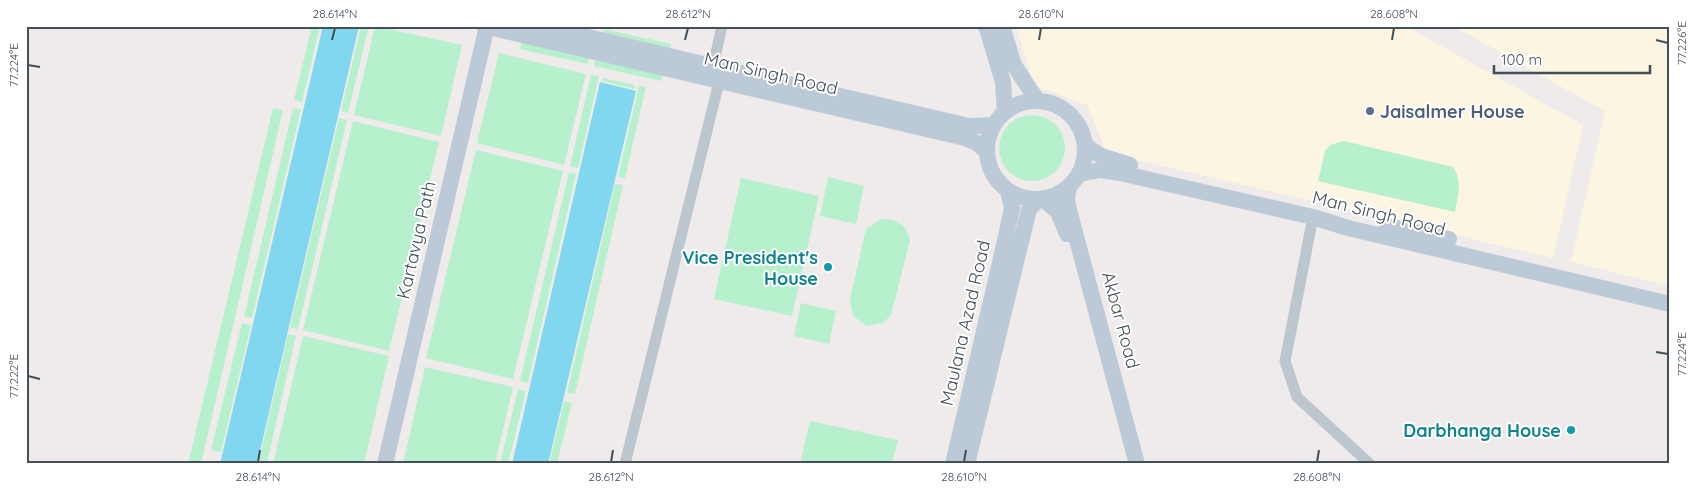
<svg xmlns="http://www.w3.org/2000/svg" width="1696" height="490" font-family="Quicksand,sans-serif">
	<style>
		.commercial { fill: #fcf5e1 }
		.green { fill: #b6f0cd }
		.water { fill: #80d7ef }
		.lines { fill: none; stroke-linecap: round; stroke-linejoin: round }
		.street { stroke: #bbc6cf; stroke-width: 11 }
		.secondary { stroke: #bcc9d6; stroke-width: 16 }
		.ticks { fill: none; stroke: #434f59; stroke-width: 2 }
		.service-dot { fill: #5c6f8a; stroke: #fff; stroke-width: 2 }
		.culture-dot { fill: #0f9aa8; stroke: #fff; stroke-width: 2 }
		.labels { text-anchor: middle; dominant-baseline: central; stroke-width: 4; stroke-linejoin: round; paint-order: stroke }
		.street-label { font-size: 18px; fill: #434f59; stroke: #fff }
		.service-label { font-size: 18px; font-weight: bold; fill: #4e5e75; stroke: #fff; text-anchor: start }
		.culture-label { font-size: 18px; font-weight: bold; fill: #0d838f; stroke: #fff; text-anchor: end }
		.neatline { fill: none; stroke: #434f59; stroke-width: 2 }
		.ticks-label { font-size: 12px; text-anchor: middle; fill: #434f59 }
	</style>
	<rect width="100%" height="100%" fill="#efebeb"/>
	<!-- commercial -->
	<path class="commercial" d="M1016 26H1405L1583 125 1553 258 1107 153 1087 105 1034 86Z
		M1453 26H1670V286L1571 262 1605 111Z"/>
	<!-- green -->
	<path class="green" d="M312 26H320L302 102 294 100Z
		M361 26H369L348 113 341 111Z
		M375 26 462 45 441 136 354 115Z
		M604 29 671 44 670 51 602 36Z
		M522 42 589 57 588 64 520 49Z
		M499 53 586 74 564 165 477 143Z
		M596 59 663 74 662 81 594 66Z
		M591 75 599 76 578 168 570 166Z
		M603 78 635 85 634 89 602 81Z
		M639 85 646 87 625 178 618 177Z
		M273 108 283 110 201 464H188Z
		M293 108 301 109 252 318 244 317Z
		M999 148a33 33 0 1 1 66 0a33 33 0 1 1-66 0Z
		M339 118 347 120 298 329 290 327Z
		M353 121 439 142 389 351 303 330Z
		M1344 141 1453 167C1463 182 1458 194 1455 212L1318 181 1325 151 1330 145Z
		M476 150 563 171 513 379 426 358Z
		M569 172 576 174 528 383 520 381Z
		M828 177 864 186 856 224 820 216Z
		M741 178 819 196 792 316 714 299Z
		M615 184 623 185 575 394 567 393Z
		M881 219C896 218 907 225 910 240L891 315 883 323 867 326 853 316 850 299 866 229Z
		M801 303 836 311 829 344 794 336Z
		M242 323 251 325 221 452 211 450Z
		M288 334 296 336 267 463 259 461Z
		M303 336 389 356 364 464H273Z
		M425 367 513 387 495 464H403Z
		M518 389 526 391 508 464H500Z
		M564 401 572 403 557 464H549Z
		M810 421 898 440 892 464H800Z"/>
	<!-- water -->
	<path class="water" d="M323 26H359L257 464H220Z
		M600 82 636 91 548 464H512Z"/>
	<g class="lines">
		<!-- street -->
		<path class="street" d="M713 66 722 26
			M1313 217 1285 361 1297 397 1370 464
			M625 464 719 82"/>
		<!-- secondary -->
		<path class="secondary" d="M484 26 965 138 977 143 987 152
			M541 26 969 126 994 125
			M986 26 1003 82 1005 112
			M1002 26 1014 65 1037 100
			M987 150a49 49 0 1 1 98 0a49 49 0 1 1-98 0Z
			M1085 145 1101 156 1130 165
			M1079 174 1101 170 1120 173 1313 217 1348 228 1670 304
			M1069 186 1067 199 1069 210 1137 464
			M1043 199 1058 212 1067 234
			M1387 226 1449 239
			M385 464 487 26
			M953 464 1002 254 1012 208 1008 191
			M967 464 1029 209 1039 199"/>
	</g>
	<!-- ticks -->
	<path class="ticks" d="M332 40 335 28M685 40 688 28M1039 40 1041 28M1392 40 1394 28M1656 40 1668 43M28 65 40 67M1656 352 1668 354M28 376 40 379M258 462 260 450M611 462 613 450M964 462 966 450M1317 462 1319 450"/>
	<!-- markers -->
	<circle class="service-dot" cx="1370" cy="111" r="5"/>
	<g class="culture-dot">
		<circle cx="828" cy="267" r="5"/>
		<circle cx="1571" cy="430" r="5"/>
	</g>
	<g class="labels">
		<!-- street labels -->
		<g class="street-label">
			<text transform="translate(771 73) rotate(13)">Man Singh Road</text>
			<text transform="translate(1379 213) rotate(14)">Man Singh Road</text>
			<text transform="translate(416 240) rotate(-77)">Kartavya Path</text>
			<text transform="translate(1121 320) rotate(75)">Akbar Road</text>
			<text transform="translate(965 323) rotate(-77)">Maulana Azad Road</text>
		</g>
		<!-- service labels -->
		<g class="service-label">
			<text x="1380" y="111">Jaisalmer House</text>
		</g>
		<!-- culture labels -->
		<g class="culture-label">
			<text x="818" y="257">Vice President's<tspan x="818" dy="21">House</tspan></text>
			<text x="1561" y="430">Darbhanga House</text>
		</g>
	</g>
	<!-- border -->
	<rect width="1696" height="490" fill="none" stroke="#ffffff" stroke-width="55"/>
	<!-- scale -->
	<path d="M1494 65v8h156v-8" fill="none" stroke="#434f59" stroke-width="2.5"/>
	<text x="1501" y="65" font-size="15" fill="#434f59" stroke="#ffffff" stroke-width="4" paint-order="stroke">100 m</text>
	<rect x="28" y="28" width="1640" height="434" class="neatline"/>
	<g class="ticks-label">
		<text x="335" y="18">28.614°N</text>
		<text x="688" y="18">28.612°N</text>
		<text x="1041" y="18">28.610°N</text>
		<text x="1394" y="18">28.608°N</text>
		<text transform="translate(1682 43) rotate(-90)" y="4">77.226°E</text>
		<text transform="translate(14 65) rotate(-90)" y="4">77.224°E</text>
		<text transform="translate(1682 354) rotate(-90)" y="4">77.224°E</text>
		<text transform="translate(14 376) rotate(-90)" y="4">77.222°E</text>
		<text x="258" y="481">28.614°N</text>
		<text x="611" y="481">28.612°N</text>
		<text x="964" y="481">28.610°N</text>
		<text x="1317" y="481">28.608°N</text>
	</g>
</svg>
